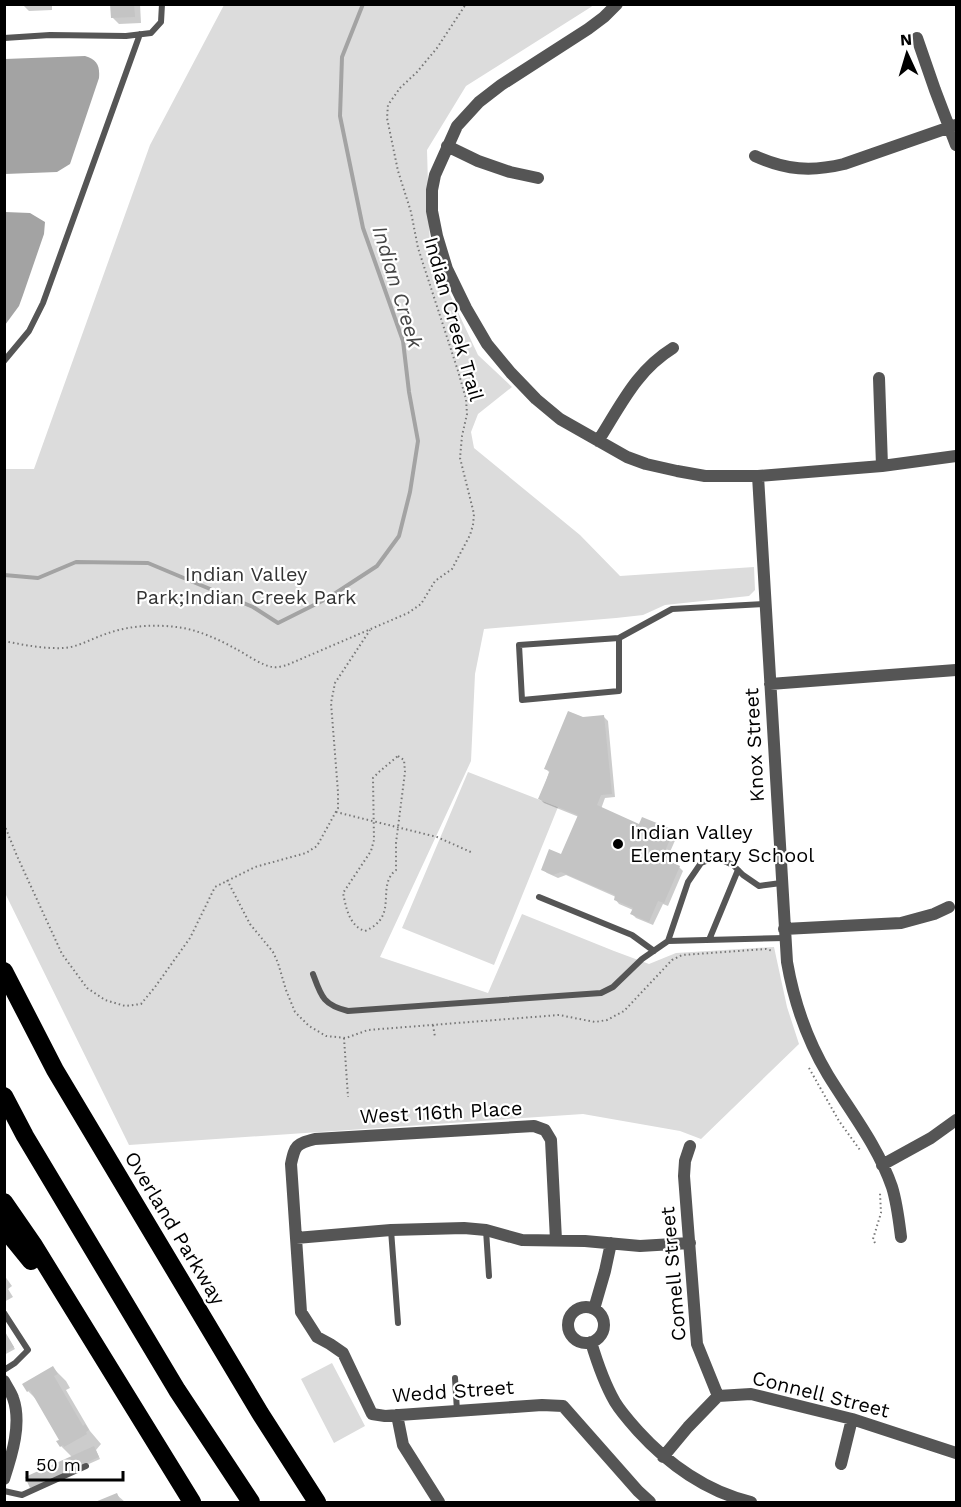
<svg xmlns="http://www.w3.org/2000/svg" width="961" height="1507" font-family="'Work Sans',sans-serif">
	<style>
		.green { fill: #dcdcdc }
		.water { fill: #a3a3a3 }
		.shadow { fill: #0003 }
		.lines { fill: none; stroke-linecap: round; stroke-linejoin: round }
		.stream { stroke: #a3a3a3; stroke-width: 4 }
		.building { fill: #c4c4c4 }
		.path { stroke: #777; stroke-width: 2; stroke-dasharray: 1.5 3; stroke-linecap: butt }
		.lane { stroke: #555; stroke-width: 6 }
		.street { stroke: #555; stroke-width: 12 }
		.highway { stroke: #000; stroke-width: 18 }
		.poi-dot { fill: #000; stroke: #fff; stroke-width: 2 }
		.labels { text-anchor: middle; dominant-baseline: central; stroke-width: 4.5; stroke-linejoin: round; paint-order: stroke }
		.street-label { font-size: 20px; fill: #000; stroke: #fff }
		.park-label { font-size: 20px; fill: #333; stroke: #fff }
		.poi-label { font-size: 20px; fill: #000; stroke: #fff; text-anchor: start }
		.water-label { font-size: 21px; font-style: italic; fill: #444; stroke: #fff }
	</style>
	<rect width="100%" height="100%" fill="#fff"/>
	<!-- green -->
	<path class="green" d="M224 5H593L591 7 466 86 427 150 430 252 478 355 512 387 478 414 471 432 474 448 580 535 620 576 754 567 755 590 749 596 665 605 643 615 616 618 484 629 475 674 471 761 380 957 488 993 522 914 614 951 649 964 676 953 774 947 787 1007 799 1044 701 1139 680 1131 583 1114 129 1145 5 893V469H34L150 145Z
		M468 772 558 807 494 965 402 928Z
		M332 1363 365 1426 334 1443 301 1379Z"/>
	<!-- water -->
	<path class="water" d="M85 56C97 60 100 65 99 78L70 164 57 172 5 174V59Z
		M5 212 30 213 45 222 44 234 23 295 19 306 5 325Z"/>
	<!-- shadow -->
	<path class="shadow" d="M22 4H52V10L29 11Z
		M112 4H140L141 23 119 24 112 17Z
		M604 717 608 721 615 797 605 798 601 809 640 826 673 832 677 836 666 861 679 867 683 871 668 906 663 904 653 925 636 918 632 914 633 910 619 904 615 899 616 897 566 875 558 878 547 873 542 869 562 856 579 817 544 803 540 799 549 772 545 768 583 719Z
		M4 1275 12 1286 8 1289 13 1297 4 1302Z
		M4 1331 15 1349 4 1355Z
		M53 1368 66 1381 70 1388 66 1390 90 1431 101 1444 96 1450 100 1459 33 1489 31 1487 72 1457 61 1446 62 1440 39 1402 28 1391Z
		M117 1495 125 1502H99Z"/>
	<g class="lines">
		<!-- stream -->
		<path class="stream" d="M4 575 38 578 76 562 148 563 253 607 278 623 328 598 377 566 399 536 410 492 418 441 409 392 403 341 363 228 340 116 342 57 363 4"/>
	</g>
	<!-- building -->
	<path class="building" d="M110 4H134L135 17 111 18Z
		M568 711 583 717 604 715 612 794 601 795 597 805 639 824 642 817 674 830 662 858 680 866 664 903 658 901 649 922 630 914 633 908 614 900 615 895 561 872 553 875 541 870 549 849 561 854 578 815 538 799 550 771 544 769Z
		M4 1330 14 1347 4 1352Z
		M53 1366 58 1374 54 1376 83 1426 85 1424 89 1430 86 1432 87 1434 64 1447 63 1445 60 1447 56 1441 59 1440 30 1390 27 1392 22 1384Z
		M94 1446 99 1457 30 1488 25 1477Z
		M117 1493 121 1502H95Z"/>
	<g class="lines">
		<!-- path -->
		<path class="path" d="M4 641C24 645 44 649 64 648 78 647 91 639 103 635 126 626 152 624 176 627 196 629 218 639 236 649 246 654 262 666 273 667 277 668 283 666 287 665L408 613 421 604 435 581 452 569 470 535 473 525 474 514 460 458 462 436 467 414 466 399 458 371 418 248 411 212 398 171 387 118 388 105 400 88 417 72 437 48 466 4
			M398 756 404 760 405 772 396 843V870C375 887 400 916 365 931 349 926 346 907 343 893L371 851 374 840 373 778 380 771Z
			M336 812 437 837 473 853
			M4 824 17 856 62 954 87 988 105 1000 125 1006 141 1004 155 987 190 938 215 887 255 867 306 853 317 846 338 808V792L331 703 335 683 370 630
			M227 880 250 924 273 952 278 963 286 990 295 1012 309 1026 326 1036 346 1038 368 1030 559 1015 595 1022 607 1020 624 1011 672 960 682 955 766 949 773 951
			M433 1025 435 1037
			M344 1038 348 1097
			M809 1068 839 1121 860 1150
			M875 1243 873 1239 881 1213 880 1193"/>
		<!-- lane -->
		<path class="lane" d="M4 38 50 35 126 36 151 33 161 22 162 4
			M4 361 29 331 43 303 140 34
			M619 638V691L522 700 519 645 619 638 672 609 765 604
			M539 897 632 935 654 951
			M709 940 738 870
			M668 941 688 882 701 863 714 858 722 860 733 865 743 875 759 886 781 883
			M313 974C321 996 323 1005 348 1011L601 993 613 987 642 959 668 941 785 938
			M391 1230 398 1323
			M486 1230 489 1276
			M4 1313 28 1350 15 1363 4 1370
			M455 1378 457 1411
			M4 1491 22 1495 86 1466"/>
		<!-- street -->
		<path class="street" d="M617 4 604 17 588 29 501 85 479 102 457 126 435 175 432 190V211L437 236 447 269 466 308 487 344 511 373 536 399 560 419 627 457 646 464 677 471 705 476H758L882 466 956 456
			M917 38 935 90 956 145
			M447 146 478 161 510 172 538 178
			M755 156C786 170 811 172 844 164L956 125
			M879 378 882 466
			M598 441C621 405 636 371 673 348
			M758 476 787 962C794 1002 807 1040 828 1075 850 1111 878 1146 892 1187 897 1203 899 1221 901 1237
			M770 684 956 670
			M784 929 901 923 934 914 949 907
			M690 1146 685 1161 684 1176 697 1344 718 1396
			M882 1165 931 1138 956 1120
			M296 1238 391 1230 464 1228 486 1230 522 1240 585 1241 640 1246 690 1243
			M556 1240 551 1140 545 1130 534 1126 315 1139C296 1144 295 1145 291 1164L301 1312 317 1337 330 1344 343 1353 372 1414 385 1416 542 1405 563 1406 638 1491 650 1502
			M568 1325a18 18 0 1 1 36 0a18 18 0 1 1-36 0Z
			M594 1309 605 1271 611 1243
			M591 1342C597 1362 604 1383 615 1402 621 1412 630 1422 638 1431 668 1464 707 1492 751 1502
			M4 1381C7 1387 11 1392 13 1398 22 1423 12 1455 4 1479
			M397 1415 403 1445 439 1502
			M663 1457 688 1427 718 1396 751 1394 852 1419 956 1453
			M841 1464 852 1419"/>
		<!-- highway -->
		<path class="highway" d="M4 971 55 1070 260 1413 317 1502
			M4 1096 25 1136 177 1390 251 1502
			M4 1202 33 1244 192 1502
			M4 1228 31 1261"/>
	</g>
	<!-- markers -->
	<circle class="poi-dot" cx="618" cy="844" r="6"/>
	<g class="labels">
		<!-- street labels -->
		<g class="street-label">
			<text transform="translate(454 319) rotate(74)">Indian Creek Trail</text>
			<text transform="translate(754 745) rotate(-93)">Knox Street</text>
			<text transform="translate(441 1112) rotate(-3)">West 116th Place</text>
			<text transform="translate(175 1228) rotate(59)">Overland Parkway</text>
			<text transform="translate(673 1274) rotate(-95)">Comell Street</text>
			<text transform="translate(453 1391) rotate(-4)">Wedd Street</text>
			<text transform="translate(821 1394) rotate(14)">Connell Street</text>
		</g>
		<!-- park labels -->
		<g class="park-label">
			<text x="246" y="574">Indian Valley<tspan x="246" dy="23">Park;Indian Creek Park</tspan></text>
		</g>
		<!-- poi labels -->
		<g class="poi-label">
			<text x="630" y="832">Indian Valley<tspan x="630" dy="23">Elementary School</tspan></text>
		</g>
		<!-- water labels -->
		<g class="water-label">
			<text transform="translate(398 287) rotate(73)">Indian Creek</text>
		</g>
	</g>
	<!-- border -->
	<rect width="961" height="1507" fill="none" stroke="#000000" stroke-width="12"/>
	<!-- north arrow -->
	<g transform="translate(907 54) rotate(356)" stroke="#ffffff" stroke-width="4.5" paint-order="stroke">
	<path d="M0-4.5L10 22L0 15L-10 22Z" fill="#000000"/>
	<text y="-9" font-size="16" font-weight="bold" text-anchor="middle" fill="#000000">N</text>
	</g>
	<!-- scale -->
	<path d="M27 1471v9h96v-9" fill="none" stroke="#000000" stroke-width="3"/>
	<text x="36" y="1471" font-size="18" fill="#000000" stroke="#ffffff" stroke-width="4.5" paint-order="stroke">50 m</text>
</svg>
